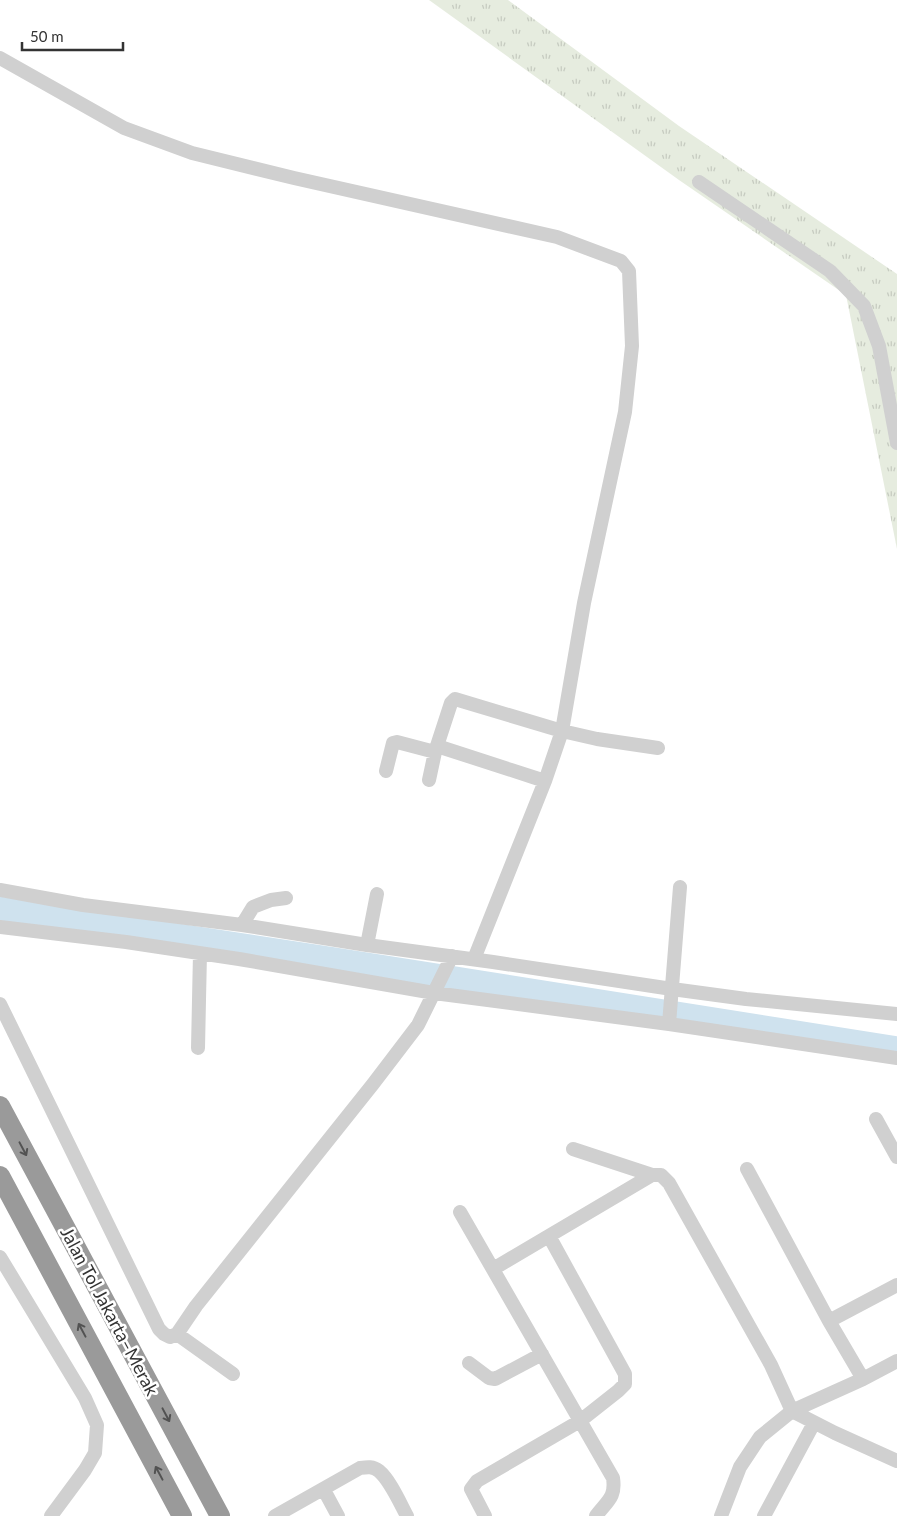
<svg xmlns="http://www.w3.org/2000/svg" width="897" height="1516" font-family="Lato,sans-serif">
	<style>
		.grass { fill: url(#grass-tufts) }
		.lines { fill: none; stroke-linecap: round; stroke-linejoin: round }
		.river { stroke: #cfe2ee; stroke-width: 25 }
		.minor { stroke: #d0d0d0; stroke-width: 14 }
		.highway { stroke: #9a9a9a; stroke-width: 20 }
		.oneway { stroke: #525252 }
		.labels { text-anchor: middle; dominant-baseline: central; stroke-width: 5; stroke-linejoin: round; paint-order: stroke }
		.street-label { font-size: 18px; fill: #333; stroke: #fff }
	</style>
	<defs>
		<pattern id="grass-tufts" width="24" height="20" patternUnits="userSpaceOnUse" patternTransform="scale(1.25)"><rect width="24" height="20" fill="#e6ecdf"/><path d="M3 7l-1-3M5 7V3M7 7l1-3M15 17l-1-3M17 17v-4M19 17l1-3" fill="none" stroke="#c6cbc0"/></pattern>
	</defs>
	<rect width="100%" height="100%" fill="#fff"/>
	<!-- grass -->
	<path class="grass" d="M429 0H508L679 126 897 274V549L846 295 679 180Z"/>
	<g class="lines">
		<!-- river -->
		<path class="river" d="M0 909 329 959 897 1049"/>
		<!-- minor -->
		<path class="minor" d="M0 58 124 128 192 153 294 178 557 237 621 261 629 271 632 346 625 412 584 603 562 731 545 781 474 959
			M699 182 830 271 864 306 879 346 897 443
			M437 746 545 781
			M386 771 393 743 397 742 435 752
			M429 780 435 752 451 703 455 699 562 731 597 739 658 748
			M0 890 83 905 242 925 367 945 493 962 672 989 746 999 897 1014
			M242 925 253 907 271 900 286 898
			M0 927 126 942 239 959 434 993 669 1024 897 1058
			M367 945 377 894
			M0 1004 159 1329 164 1334 170 1337 177 1334 196 1306 373 1084 418 1025 452 956
			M669 1024 680 887
			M198 1048 200 953
			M876 1119 897 1157
			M573 1149 652 1175H661L669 1183 771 1365 792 1411 760 1437 740 1467 721 1516
			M747 1169 829 1321
			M460 1212 613 1478C616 1498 607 1501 596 1516
			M0 1257 85 1398 97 1425 95 1453 85 1470 51 1516
			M493 1269 652 1175
			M177 1334 233 1374
			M469 1363 489 1378 495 1379 542 1354
			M863 1379 829 1321 897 1285
			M792 1411 835 1433 897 1461
			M792 1411 863 1379 897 1361
			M324 1490 338 1516
			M275 1516 360 1468C367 1467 373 1466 379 1471 390 1480 400 1503 407 1516
			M485 1516 471 1489 477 1481 580 1421 618 1391 625 1384V1374L549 1236
			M764 1516 814 1423"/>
		<!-- highway -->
		<path class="highway" d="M0 1106 220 1516
			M0 1176 182 1516"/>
	</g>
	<!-- one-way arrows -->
	<defs><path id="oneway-shaft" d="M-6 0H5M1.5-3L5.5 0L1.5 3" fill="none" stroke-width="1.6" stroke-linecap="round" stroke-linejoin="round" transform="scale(1.25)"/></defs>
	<g class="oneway">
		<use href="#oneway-shaft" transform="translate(23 1149) rotate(62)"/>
		<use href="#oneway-shaft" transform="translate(82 1330) rotate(-118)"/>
		<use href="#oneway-shaft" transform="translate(166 1415) rotate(62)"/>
		<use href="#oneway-shaft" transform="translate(159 1473) rotate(-118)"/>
	</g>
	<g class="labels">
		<!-- street labels -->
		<g class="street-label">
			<text transform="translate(110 1311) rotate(62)">Jalan Tol Jakarta–Merak</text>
		</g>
	</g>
	<!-- scale -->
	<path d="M22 42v8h101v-8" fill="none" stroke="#333333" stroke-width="2.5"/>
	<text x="30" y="42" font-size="15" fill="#333333" stroke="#ffffff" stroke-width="4" paint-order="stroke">50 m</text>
</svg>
